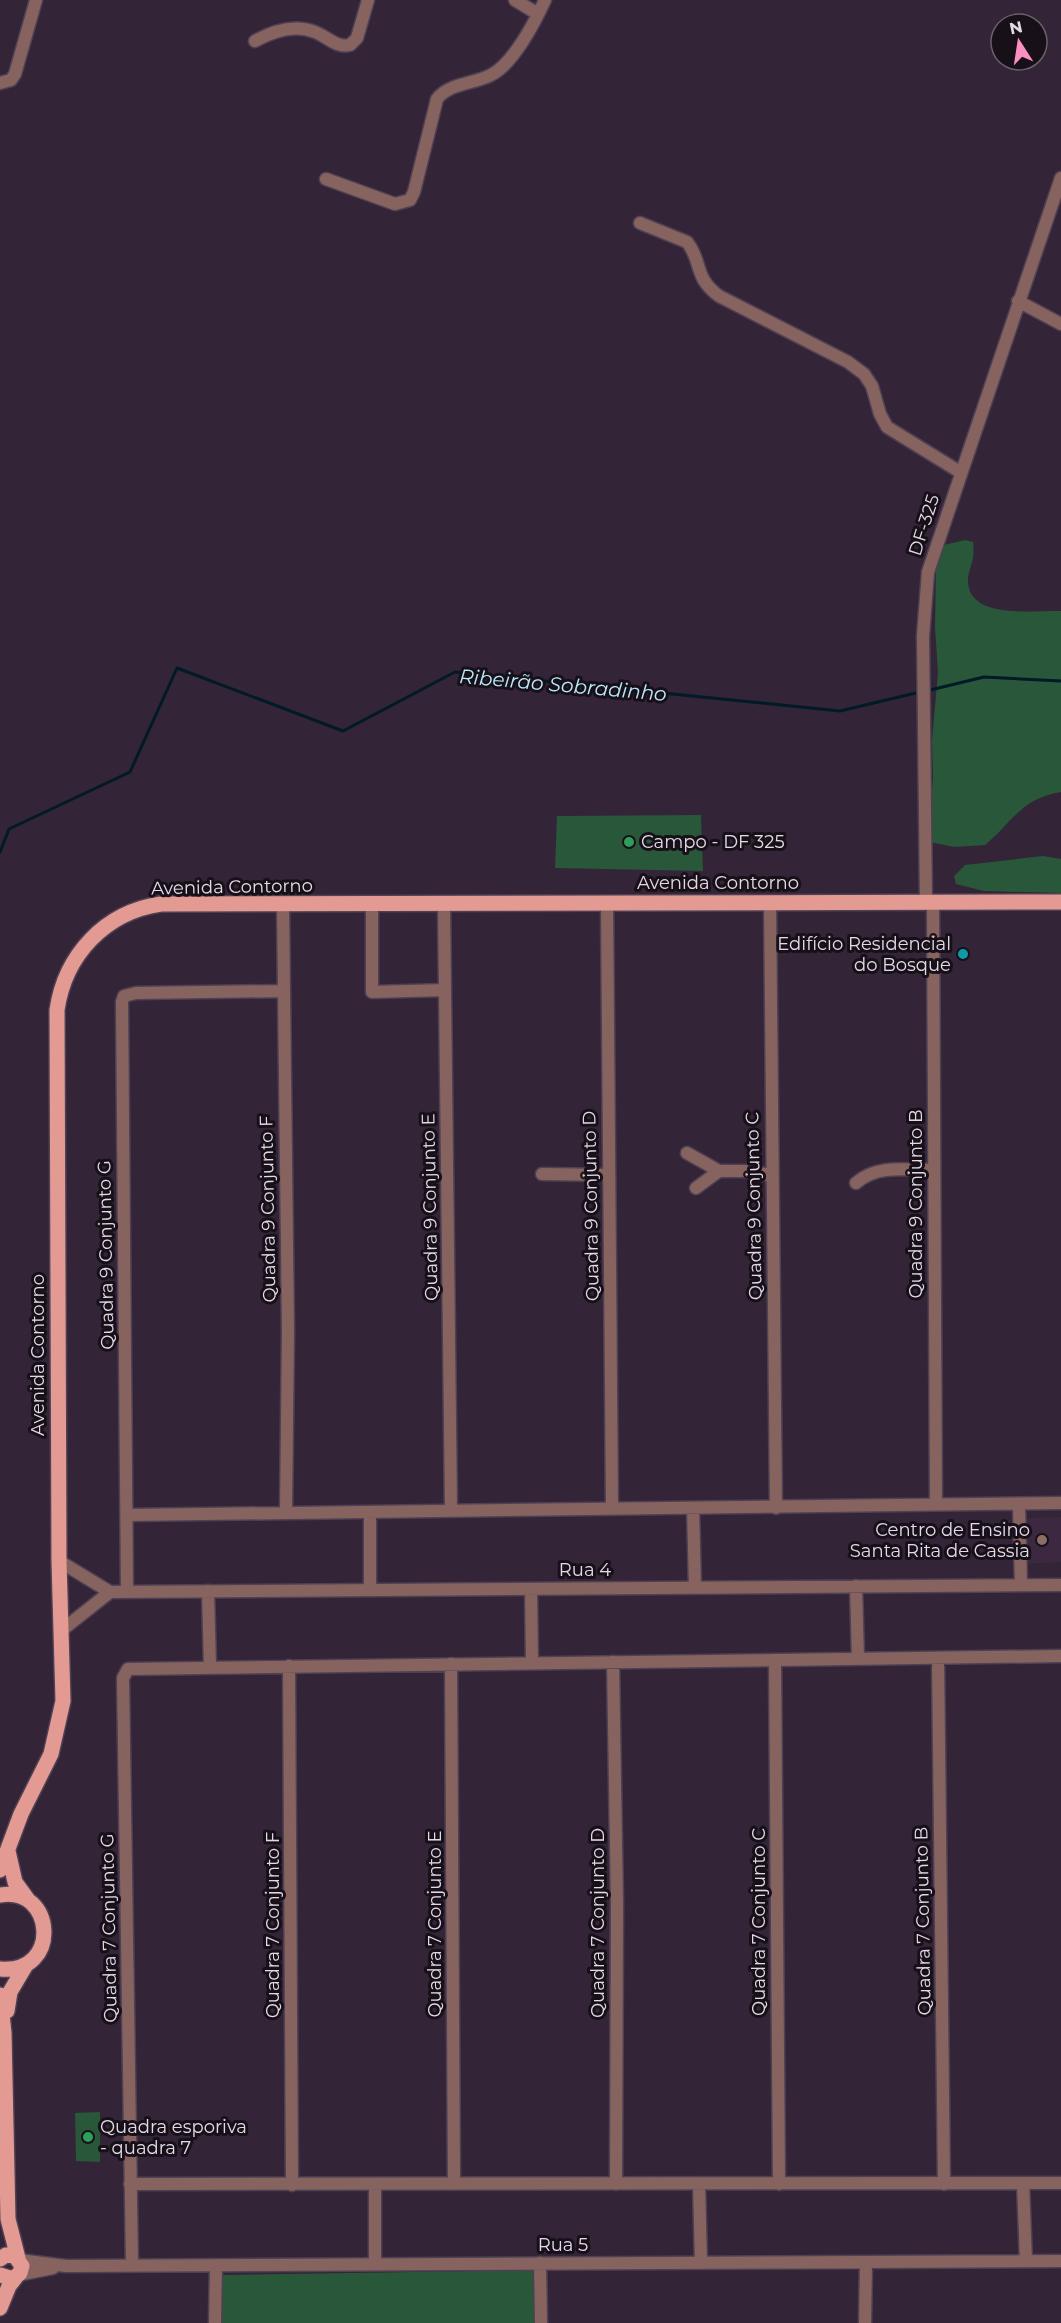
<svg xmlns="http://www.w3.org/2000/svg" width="1061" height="2323" font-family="Montserrat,sans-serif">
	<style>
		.built { fill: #3c2841 }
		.green { fill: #29573a }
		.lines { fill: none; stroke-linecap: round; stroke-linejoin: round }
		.stream { stroke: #001b26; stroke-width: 3 }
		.minor-casing { stroke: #4f4153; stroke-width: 15 }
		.major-casing { stroke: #4f4153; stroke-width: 18 }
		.minor { stroke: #87635f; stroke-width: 12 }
		.major { stroke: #e39a93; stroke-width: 15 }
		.leisure-dot { fill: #2e9e5b; stroke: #171019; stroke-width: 2 }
		.culture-dot { fill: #0f9aa8; stroke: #171019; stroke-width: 2 }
		.education-dot { fill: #8d6e63; stroke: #171019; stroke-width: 2 }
		.labels { text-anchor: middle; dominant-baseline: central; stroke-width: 6; stroke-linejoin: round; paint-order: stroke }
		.street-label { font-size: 18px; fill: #e4dae7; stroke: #171019 }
		.poi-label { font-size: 18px; fill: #e4dae7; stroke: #171019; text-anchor: start }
		.water-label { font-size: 20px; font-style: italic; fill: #bbe9fc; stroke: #171019 }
	</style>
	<rect width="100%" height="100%" fill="#332437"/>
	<!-- built -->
	<path class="built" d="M1061 1517V1562L1024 1564 1023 1518Z"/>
	<!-- green -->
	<path class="green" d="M965 540 973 542C976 563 967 569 968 582 970 620 1035 610 1061 611V792C1020 799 1014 821 985 845L954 847 930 842 928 829 933 779 932 740 938 673 935 627 936 566 939 551 944 545Z
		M701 815 703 871 555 868 557 816Z
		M1043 856 1061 859V893L984 891 956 884 954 876 965 865Z
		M100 2112V2162L76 2161 75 2113Z
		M535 2270V2323H222V2275Z"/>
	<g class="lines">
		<!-- stream -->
		<path class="stream" d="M926 691 984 677 1061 681
			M0 852 9 829 130 772 177 668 343 731 455 672 840 711 920 692"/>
		<!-- minor casing -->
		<g class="minor-casing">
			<path id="minor" d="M515 0 538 14
				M255 41C273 31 295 24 315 32 328 37 336 48 350 45L357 38 368 0
				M0 83 11 80 15 74 36 0
				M326 179 395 204 410 200 414 192 437 99C449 83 474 84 491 75 513 64 535 22 545 0
				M640 223 687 242C703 262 693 277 719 296L848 362 864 374 872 386 880 414 887 427 960 472
				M1018 301 1061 324
				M926 902 923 636 928 572 1061 178
				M933 902 936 1505
				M607 903 612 1509
				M770 903 776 1508
				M444 904 451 1510
				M283 905 288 1332 286 1513
				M372 905V992L445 990
				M687 1153 719 1171H754L771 1176
				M542 1174 608 1175
				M856 1183C877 1164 908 1170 934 1170
				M696 1188 719 1171
				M1019 1505 1021 1585
				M693 1508 695 1587
				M128 1515 1061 1503
				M59 1561 110 1592 1061 1585
				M856 1586 858 1659
				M531 1589 532 1662
				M370 1590V1513
				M208 1591 210 1667
				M127 1592 122 1002 124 996 136 993 283 991
				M62 1630 110 1592
				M938 1658 944 2184
				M775 1660 779 2184
				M613 1662 617 1904 616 2184
				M451 1664 454 2184
				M289 1666 292 2185
				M1023 2183 1026 2261
				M130 2184 1061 2183
				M699 2184 701 2263
				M375 2185V2264
				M19 2260 66 2266 1061 2261
				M540 2263 541 2323
				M132 2265 123 1678 128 1669 1061 1656
				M18 2275 53 2268
				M215 2323 216 2265
				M865 2323 866 2262"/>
		</g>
		<!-- major casing -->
		<g class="major-casing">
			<path id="major" d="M8 1851 15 1882 28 1900
				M0 1870 21 1814 51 1754 63 1701 59 1561 57 1010C65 955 105 912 161 904L1061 902
				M0 1895C55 1885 62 1975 0 1969
				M0 1995 4 2033 8 2219 18 2258
				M7 2011 10 1992 26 1965
				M0 2259 6 2255 15 2256 22 2266 20 2273 13 2279 0 2275
				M0 2308 9 2286 16 2277"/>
		</g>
		<!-- minor -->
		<use href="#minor" class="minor"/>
		<!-- major -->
		<use href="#major" class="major"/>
	</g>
	<!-- markers -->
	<g class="leisure-dot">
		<circle cx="629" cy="842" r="6"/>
		<circle cx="88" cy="2137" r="6"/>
	</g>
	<circle class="culture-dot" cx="963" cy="954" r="6"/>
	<circle class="education-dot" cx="1042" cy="1540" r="6"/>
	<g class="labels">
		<!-- street labels -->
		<g class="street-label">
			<text transform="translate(924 525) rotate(-72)">DF-325</text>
			<text x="718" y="883">Avenida Contorno</text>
			<text transform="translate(232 887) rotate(-1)">Avenida Contorno</text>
			<text transform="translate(916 1204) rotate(-90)">Quadra 9 Conjunto B</text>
			<text transform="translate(591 1206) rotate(-91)">Quadra 9 Conjunto D</text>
			<text transform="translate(754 1206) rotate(-91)">Quadra 9 Conjunto C</text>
			<text transform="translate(430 1207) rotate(-91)">Quadra 9 Conjunto E</text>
			<text transform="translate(268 1209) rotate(-91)">Quadra 9 Conjunto F</text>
			<text transform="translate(106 1255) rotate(-91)">Quadra 9 Conjunto G</text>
			<text transform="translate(38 1355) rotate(-90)">Avenida Contorno</text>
			<text x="585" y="1570">Rua 4</text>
			<text transform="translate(923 1921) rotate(-91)">Quadra 7 Conjunto B</text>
			<text transform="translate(759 1922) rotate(-90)">Quadra 7 Conjunto C</text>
			<text transform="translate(598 1923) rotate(-90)">Quadra 7 Conjunto D</text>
			<text transform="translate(435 1924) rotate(-90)">Quadra 7 Conjunto E</text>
			<text transform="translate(273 1925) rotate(-90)">Quadra 7 Conjunto F</text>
			<text transform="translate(109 1928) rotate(-91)">Quadra 7 Conjunto G</text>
			<text x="563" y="2245">Rua 5</text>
		</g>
		<!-- poi labels -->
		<g class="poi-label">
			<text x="641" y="842">Campo - DF 325</text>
			<text x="951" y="944" text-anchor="end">Edifício Residencial<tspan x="951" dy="21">do Bosque</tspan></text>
			<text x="1030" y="1530" text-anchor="end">Centro de Ensino<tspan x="1030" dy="21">Santa Rita de Cassia</tspan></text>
			<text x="100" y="2127">Quadra esporiva<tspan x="100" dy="21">- quadra 7</tspan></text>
		</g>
		<!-- water labels -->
		<g class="water-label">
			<text transform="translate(563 685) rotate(5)">Ribeirão Sobradinho</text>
		</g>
	</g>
	<!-- north arrow -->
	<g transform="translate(1019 42) rotate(348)"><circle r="28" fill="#171019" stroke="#69616b" stroke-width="1.5"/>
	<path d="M0-4.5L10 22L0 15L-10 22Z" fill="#fc8fc2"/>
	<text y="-9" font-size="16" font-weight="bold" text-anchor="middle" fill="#e4dae7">N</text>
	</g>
</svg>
